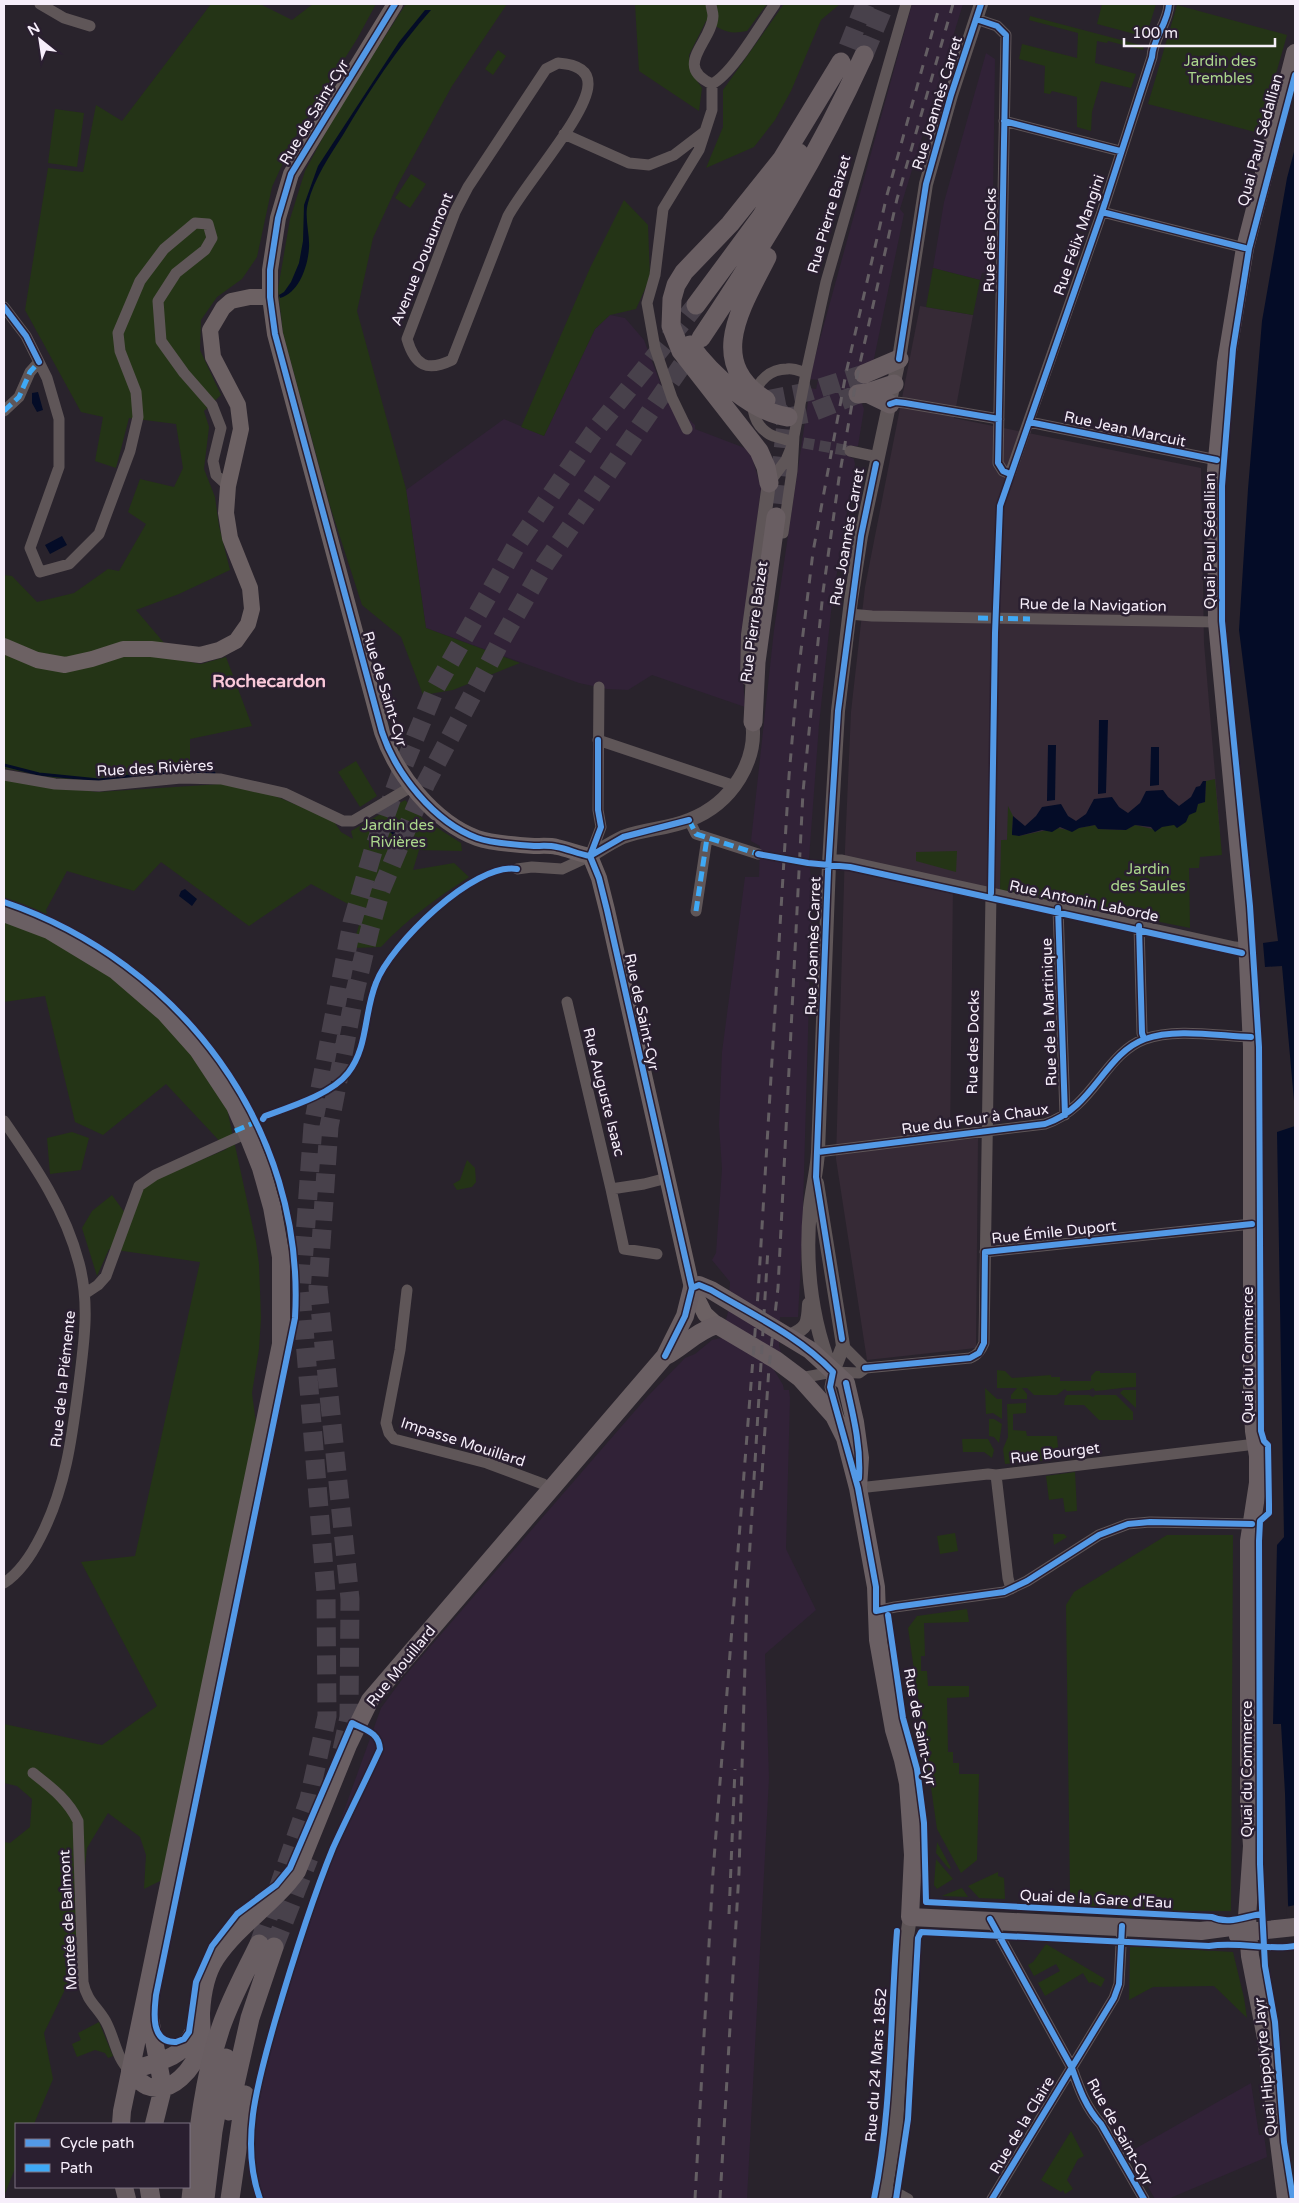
<svg xmlns="http://www.w3.org/2000/svg" width="1299" height="2203" font-family="'Varela Round',sans-serif">
	<style>
		.commercial { fill: #362a36 }
		.built { fill: #312237 }
		.green { fill: #243416 }
		.water { fill: #040c27 }
		.pier { fill: #29232c }
		.lines { fill: none; stroke-linecap: round; stroke-linejoin: round }
		.stream { stroke: #040c27; stroke-width: 3 }
		.minor-tunnel { stroke: #48414b; stroke-width: 11; stroke-dasharray: 11 5.5; stroke-linecap: butt }
		.trunk-tunnel { stroke: #48414b; stroke-width: 19; stroke-dasharray: 19 9; stroke-linecap: butt }
		.minor { stroke: #5f5658; stroke-width: 11 }
		.tertiary { stroke: #5f5658; stroke-width: 14 }
		.secondary { stroke: #6c6163; stroke-width: 16 }
		.primary { stroke: #6a5f63; stroke-width: 18 }
		.trunk { stroke: #695e62; stroke-width: 19 }
		.rail { stroke: #645e63; stroke-width: 3; stroke-dasharray: 9 9; stroke-linecap: butt }
		.quiet { stroke: #3fa9f5; stroke-width: 5; stroke-dasharray: 10 5; stroke-linecap: butt }
		.cycleway-casing { stroke: #2a1f30; stroke-width: 9 }
		.cycleway { stroke: #5399e6; stroke-width: 6 }
		.labels { text-anchor: middle; dominant-baseline: central; stroke-width: 5; stroke-linejoin: round; paint-order: stroke }
		.park-label { font-size: 15px; fill: #abd78c; stroke: #2a1f30 }
		.street-label { font-size: 15px; fill: #f6eefa; stroke: #2a1f30 }
		.quarter-label { font-size: 18px; font-weight: bold; fill: #fac8d9; stroke: #2a1f30 }
	</style>
	<rect width="100%" height="100%" fill="#29232c"/>
	<!-- commercial -->
	<path class="commercial" d="M920 306 973 315 954 418 1201 468 1204 643 1220 833 1002 840 1000 890 953 884 950 1141 978 1138 976 1348 867 1360 836 1159 845 849 851 712 865 587Z"/>
	<!-- built -->
	<path class="built" d="M912 4H963L900 209 904 214 870 378 861 401 864 409 858 446H851L848 456 854 459 855 464 832 603 819 725 809 859 812 892 802 1243 798 1317H780L779 1345 781 1353 774 1364V1370L783 1385 784 1390H789L790 1398 786 1549 816 1610 765 1654 769 1778 747 2199H257L250 2169 249 2155 271 2016 295 1948 298 1931 336 1833 381 1708 403 1678 647 1397 685 1358 695 1354 712 1340 721 1338 728 1312 730 1282 712 1260 716 1253 722 1169 719 1125 722 1052 745 877H759L760 846 751 841 774 630 810 388 816 389 818 380 809 379Z
		M986 53 995 59 992 272 982 273 980 280 933 268 944 202Z
		M610 315 625 318 644 340 666 398 695 425V429L750 450 761 488 741 651 745 707 652 675 628 690 607 689 579 683 426 628 406 490 504 419 544 436 595 329Z
		M1251 2083 1259 2135H1264L1267 2157 1168 2199H1155L1148 2187 1152 2184 1133 2150Z"/>
	<!-- green -->
	<path class="green" d="M211 4H260L292 20 313 4H376L357 39 294 139 272 187 257 257 242 279 217 297 201 320 200 350 221 395 204 411 209 427 204 469 215 497 219 526 230 570 179 594 136 610 165 644 164 657 201 664 226 657 252 726 190 739V769L153 771 100 781 55 778 4 768V575L12 576 37 602 74 593 108 569 119 571 146 524 128 512 140 479 174 487 183 468 176 424 129 418 116 468 95 461 103 417 81 412 25 310 48 168 83 172 96 105 122 121Z
		M406 4H507L452 86 397 186 373 238 357 311 406 489 426 628 520 663 453 690 423 695 401 637 362 605 331 509 283 333 278 289 290 219 305 171 340 106Z
		M635 4H767L747 31C727 35 723 30 706 21L689 55 690 71 702 88 699 111 639 71Z
		M784 4H840L821 20 791 91 775 120 754 147 706 168 723 127V90Z
		M1102 4H1156L1146 37 1097 24Z
		M1177 5 1287 35 1259 133 1148 104Z
		M1030 16 1144 46 1143 50 1108 41 1107 43 1097 41 1095 63 1136 74 1131 88 1101 81 1092 112 1091 131 1077 127V97L1052 91 1050 94 1044 93 1045 66 1019 59 1022 44 1077 58 1078 33 1029 20Z
		M498 50 506 56 493 75 485 69Z
		M55 109 84 113 77 167 48 163Z
		M411 174 426 184 410 208 395 198Z
		M624 200 648 225 650 278 636 309 610 315 595 329 544 436 521 427 590 268Z
		M933 268 980 280 973 315 926 307Z
		M356 761 377 796 360 807 338 772Z
		M4 779 52 787 98 792 221 784 268 793 333 820 341 832 353 839 351 831 405 800 422 818 461 843 462 851 419 850 413 870 454 863 469 877C437 898 407 919 381 947L352 948 363 912 311 884 249 926 161 862 134 891 67 871 46 910 52 935 89 955 165 1019 196 1055 226 1104 256 1242 259 1264 261 1318 259 1349 252 1393 256 1423 162 1880 144 1889 146 1855 140 1837 108 1813 87 1848 72 1975 44 2033 53 2079 34 2124H16V2166L4 2196V1842L10 1843 30 1827 32 1799 17 1786 4 1783V1724L102 1745 157 1706 81 1562 135 1556 200 1262 109 1249 97 1276 82 1228 92 1211 112 1195 125 1213 139 1186 227 1149 166 1084 103 1135 75 1122 45 996 4 1002Z
		M1215 779 1222 855 1200 857 1199 868H1189L1190 928 1000 890 1001 840H1007L1008 806 1013 816 1012 833 1019 836 1057 828 1068 830 1095 825 1098 829 1125 830 1135 825 1152 829 1162 827 1187 817 1198 804 1205 802 1206 781Z
		M957 851 956 872 916 861V852Z
		M72 1132 89 1138 81 1170 50 1174 47 1138Z
		M467 1160 475 1168 476 1182 472 1187 457 1190 453 1184 460 1180Z
		M997 1370 1005 1371 1012 1378 1051 1375V1377H1060V1381H1091V1376L1096 1371H1100V1373H1136V1387C1122 1387 1110 1390 1095 1391L1093 1388 1090 1390 1067 1391 1065 1389 1057 1395H1034L1027 1388H1051H997Z
		M985 1388 997 1399H1002V1419L993 1413 986 1414Z
		M1017 1388H1022L1027 1394V1399H1011V1395Z
		M1123 1390H1136V1408L1120 1393Z
		M1067 1395H1089L1093 1397 1095 1395H1116L1133 1412V1420H1099L1084 1405H1064L1065 1398Z
		M1026 1403V1413L1013 1414V1430L1026 1431 1027 1436H1057L1059 1459 1005 1464 1003 1449 1008 1437 1007 1404Z
		M989 1419H994L1002 1424 999 1443 994 1437 989 1436Z
		M962 1439H988L994 1450 992 1458 984 1452H963Z
		M1075 1472 1077 1511 1065 1512 1063 1498 1049 1500 1046 1476Z
		M955 1533 958 1551 940 1554 937 1536Z
		M1053 1534H1064L1067 1537 1054 1545Z
		M1167 1535H1233L1231 1911H1178L1085 1906V1904L1066 1902 1070 1893 1066 1605 1074 1592Z
		M967 1609 969 1622 924 1623 925 1656H921V1671H927L928 1686H969V1697L947 1698 948 1752H953V1763H959V1774H979L977 1860 961 1873 937 1829 908 1628 917 1616Z
		M937 1842 951 1868 949 1869 936 1853Z
		M936 1859 953 1879 937 1889 934 1885Z
		M998 1872V1876L1004 1878 1005 1899 979 1898 968 1886Z
		M962 1888 968 1897 942 1896 944 1895Z
		M1046 1944 1105 1979 1101 1987 1092 1982 1089 1983 1083 1973 1045 1996 1038 1983 1060 1971 1056 1964 1034 1976 1028 1965 1033 1962Z
		M1130 1946 1233 1952 1244 1998 1247 2018 1214 1986 1153 1987 1129 2000Z
		M99 2022 113 2056 108 2058 105 2053 95 2050 77 2057 72 2044 81 2040 78 2033Z
		M1071 2131 1084 2156 1078 2159 1067 2180 1073 2189 1065 2194 1063 2190 1061 2192 1041 2180Z"/>
	<!-- water -->
	<path class="water" d="M425 10H431C397 48 369 91 343 135 330 155 314 179 308 203 304 217 310 234 309 248 308 266 299 293 280 298L279 295 284 292 291 282 299 263 303 241 304 205 318 166 399 42Z
		M1295 148V1112L1282 966 1265 967 1263 943 1278 941 1239 630 1248 489 1262 321 1287 178Z
		M38 392 43 410 37 412 32 403V393Z
		M62 536 67 545 50 554 45 545Z
		M1099 720H1108L1106 793 1098 794Z
		M1048 745H1056L1055 800 1047 801Z
		M1151 747H1159V785L1150 786Z
		M1203 781H1206L1205 802 1198 804 1196 812 1189 815 1186 822 1177 828 1174 825 1162 827 1155 832 1151 827 1135 825 1126 830 1098 829 1095 825 1079 828 1072 832 1060 827 1052 832 1042 830 1019 836 1012 835V833L1013 816 1025 826 1036 816 1042 807 1061 804 1068 816 1076 821 1086 814 1094 799 1112 797 1119 807 1128 813 1140 803 1146 791 1163 790 1168 797 1179 806 1191 797 1196 787 1200 786Z
		M388 809 398 835 397 837H394C390 829 377 822 368 821L374 819 390 828 392 825 385 810Z
		M185 889 197 899 192 906 179 896 181 891Z
		M1295 1126V1959L1288 1904 1285 1793 1281 1724H1273L1277 1545 1284 1537 1277 1132Z"/>
	<!-- pier -->
	<path class="pier" d="M1295 1905V1951H1291L1286 1907Z"/>
	<g class="lines">
		<!-- stream -->
		<path class="stream" d="M4 765 39 774 99 780 153 773H214"/>
		<!-- minor-tunnel -->
		<path class="minor-tunnel" d="M787 440 850 451"/>
		<!-- trunk-tunnel -->
		<path class="trunk-tunnel" d="M848 47 865 4
			M864 55 885 4
			M766 400 807 392 864 374
			M773 406 780 412 786 423 776 517
			M788 417 810 413 858 394
			M342 1750 349 1717 350 1599 318 1288 329 1127 355 992 370 929 381 890 426 783 503 637 545 564 696 345
			M259 1944 309 1799 327 1716 326 1593 301 1292 313 1125 352 923 373 851 401 772 436 687 516 546 593 433 696 305
			M274 1947 309 1858"/>
		<!-- minor -->
		<path class="minor" d="M40 4 64 18 90 26
			M711 4C711 7 713 12 713 16 712 42 672 66 712 84
			M976 19 997 26 1006 35 998 463 1003 471 1010 474 1102 212 1152 57C1153 37 1168 24 1169 4
			M558 63C572 64 589 68 588 85 587 115 525 184 508 216L452 360C427 372 415 366 407 339L455 212 468 187 546 69Z
			M712 84C733 73 760 25 775 4
			M1004 121 1120 151
			M564 134 629 163 649 165 674 155 704 132
			M1102 212 1245 248
			M4 307 26 336 47 378 59 419V467L30 548 40 572 69 564 99 534 130 451 138 417 136 392 120 351 118 333 140 281 164 249 195 223 208 224 212 238 205 250 176 273 158 301 161 341 184 373 212 405 221 428 213 461 216 475 228 486
			M890 404 896 402 905 403 999 419
			M4 411 19 397 30 372 39 362
			M1029 422 1217 460
			M687 429 672 398 655 348 647 303 655 275 663 209 699 150 712 110V84
			M787 440C781 438 774 437 769 434 740 416 753 369 787 369 793 368 800 371 806 373
			M850 451 878 457
			M769 483 786 460 791 448
			M783 533 792 471 794 436 806 373 826 282 906 4
			M849 614 872 616 1217 622
			M598 740 735 786
			M4 775 55 784 99 786 181 778 221 779 284 793 343 821H353L411 787
			M689 820 696 834 758 854
			M829 860H842L1235 947 1247 948
			M517 869 532 867 562 869 590 856 601 827 598 810 599 687
			M1058 908 1065 1115
			M696 911 707 838
			M1139 926 1142 1033 1144 1039
			M567 1002 611 1189 644 1184 667 1178
			M4 1121C35 1166 65 1209 79 1263 90 1304 84 1342 79 1383 72 1437 66 1487 41 1536 32 1554 21 1572 4 1583
			M818 1152 1045 1124C1094 1108 1104 1054 1145 1039 1175 1028 1219 1036 1251 1037
			M611 1189 624 1249 657 1254
			M985 1252 1252 1224
			M407 1290 400 1350 386 1423 389 1433 394 1439 487 1463 543 1484 551 1490
			M86 1293 98 1285 106 1276 139 1186 155 1175 247 1133
			M843 1346 865 1368
			M833 1372 830 1387 839 1419
			M800 1378 833 1372 859 1373 866 1368 970 1358C978 1355 981 1350 984 1343L991 893
			M996 1475 1008 1578 1011 1589
			M858 1488 988 1474 996 1475 1256 1444
			M876 1611 895 1607 1004 1592 1027 1581 1099 1535 1128 1524 1150 1522 1252 1524
			M33 1773C52 1788 68 1800 78 1821L83 1982C87 2002 97 2006 106 2022 115 2039 116 2058 130 2071
			M990 1919 1072 2068C1079 2088 1086 2108 1101 2124L1144 2199
			M886 2190 897 2193 908 2199
			M992 2199 1114 1998 1119 1984 1122 1926"/>
		<!-- tertiary -->
		<path class="tertiary" d="M747 678 748 635 769 483
			M590 856C600 850 612 842 623 837 644 829 668 829 689 820 731 804 761 760 751 714
			M817 1183 842 1339 843 1346 833 1372
			M789 1336C808 1328 808 1323 809 1304
			M831 1369C811 1318 805 1263 810 1208 812 1189 817 1171 818 1152L829 864 838 711 851 600 861 536 899 359 926 184 951 95 981 4
			M884 2199 896 2127 907 1937 910 1917"/>
		<!-- secondary -->
		<path class="secondary" d="M395 4 291 174 278 218 270 270V297L275 334 382 732C396 774 434 822 477 838 491 843 518 845 534 846 541 846 549 845 557 847 568 849 578 854 590 856L599 878 607 910 692 1288 705 1314 717 1325
			M4 646 37 660 65 665 92 659 123 649H151L200 655 219 650 236 641 248 624 252 609 250 588 230 538 226 513 228 486 241 429 238 405 213 357 210 330 223 308 231 301 250 297H270"/>
		<!-- primary -->
		<path class="primary" d="M4 913 49 930 115 970 165 1013 198 1050 235 1106 247 1133 261 1168 272 1207 281 1257V1344L122 2111 121 2124
			M666 1356C684 1346 697 1331 717 1325L776 1360 800 1378 834 1416 845 1438 858 1488 876 1587 878 1640 894 1730 903 1760 908 1783 913 1855 910 1917 1201 1931 1231 1927 1248 1932
			M1238 1936 1248 1932 1295 1927
			M147 2003 163 2088 154 2124
			M130 2071C135 2076 140 2083 147 2086 172 2096 194 2068 200 2047 203 2036 201 2024 201 2013 202 1995 206 1973 216 1958 239 1924 274 1904 297 1871L348 1745 370 1700 665 1356 685 1316 692 1288 699 1285 711 1290 810 1350 846 1383 855 1422 860 1458 858 1488
			M130 2071C166 2058 184 2061 198 2021
			M124 2187 127 2199
			M1286 2199 1266 2038 1250 1956 1247 1917 1252 1846 1249 1801V1541L1258 1483V1456L1254 1431 1252 1392V1047L1247 939 1217 622 1216 470 1226 363 1245 248 1295 53"/>
		<!-- trunk -->
		<path class="trunk" d="M696 305 761 217 799 153
			M701 338C762 247 819 154 864 55
			M690 345C711 374 752 412 788 417
			M864 374 899 359
			M867 393 894 384
			M858 394 867 393 890 404
			M766 400C704 362 743 305 767 257
			M769 483 766 467 759 451 681 351 671 326 672 299 676 285 684 272 730 224 782 159 841 62
			M753 722 756 662 776 517
			M229 2111 250 2018 274 1947
			M149 2187 151 2199
			M191 2199C197 2144 203 2079 221 2027 231 1998 246 1971 259 1944
			M205 2199 213 2131 226 2058
			M230 2199 245 2095"/>
		<!-- rail -->
		<path class="rail" d="M761 1490 769 1367 778 1288 803 792 823 592 839 478 856 381 897 199 953 4
			M729 1914 735 1769
			M695 2199 713 1872 758 1294 789 776 797 683 813 552 846 373 887 195 940 4
			M720 2199 739 1872 747 1594 768 1248"/>
		<!-- quiet -->
		<path class="quiet" d="M4 411 19 397 30 372 39 362
			M978 618 1030 619
			M689 820 696 834 758 854
			M696 911 707 838
			M235 1131 258 1121"/>
		<!-- cycleway casing -->
		<g class="cycleway-casing">
			<path id="cycleway" d="M395 4 291 174 278 218 270 270V297L275 334 382 732C396 774 434 822 477 838 491 843 518 845 534 846 541 846 549 845 557 847 568 849 578 854 590 856
				M976 19 997 26 1006 35 998 463 1003 471 1010 474
				M1004 121 1120 151
				M1102 212 1245 248
				M4 307 26 336 39 362
				M899 359 926 184 951 95 981 4
				M890 404 896 402 905 403 999 419
				M1029 422 1217 460
				M758 854 808 863 850 867 1242 953
				M590 856 599 878 607 910 692 1288 685 1316 665 1356
				M590 856 601 827 598 810V740
				M590 856 623 837 689 820
				M991 893 995 633 1000 506 1102 212 1152 57C1153 37 1168 24 1169 4
				M4 902C180 962 306 1128 295 1318L156 1995C154 2012 150 2043 176 2042L184 2039 189 2032 196 1982 212 1946 237 1914 276 1885 290 1868 352 1723C365 1730 379 1732 380 1749 365 1782 348 1815 333 1848 310 1904 292 1963 275 2021 259 2078 239 2141 260 2199
				M1058 908 1065 1115
				M1139 926 1142 1033 1144 1039
				M263 1119 265 1116C290 1107 332 1094 348 1073 368 1048 364 1012 376 983 390 945 474 862 517 869
				M818 1152 1045 1124C1094 1108 1104 1054 1145 1039 1175 1028 1219 1036 1251 1037
				M692 1288 699 1285 711 1290C753 1315 799 1336 833 1372L830 1387 858 1488 876 1587V1611L895 1607 1004 1592 1027 1581 1099 1535 1128 1524 1150 1522 1252 1524
				M842 1339 816 1177 828 872 838 711 861 536 876 464
				M865 1368 970 1358 979 1353 984 1343 985 1252 1252 1224
				M846 1383C853 1415 861 1445 859 1478
				M888 1615 903 1718 917 1769 924 1823 926 1902 1212 1917C1229 1925 1245 1916 1262 1914
				M990 1919 1072 2068C1079 2088 1086 2108 1101 2124L1144 2199
				M874 2199C892 2111 890 2020 897 1931
				M896 2199 908 2119 918 1938 921 1932 1209 1946C1240 1941 1267 1951 1295 1946
				M992 2199 1114 1998 1119 1984 1122 1926
				M1293 2199 1284 2142 1275 2022 1265 1966 1262 1908 1260 1864 1259 1541 1260 1521 1269 1513V1504L1268 1445 1264 1441 1261 1431 1259 1047 1250 906 1222 621V486L1233 349 1249 249 1295 75"/>
		</g>
		<!-- cycleway -->
		<use href="#cycleway" class="cycleway"/>
	</g>
	<g class="labels">
		<!-- park labels -->
		<g class="park-label">
			<text x="1220" y="61">Jardin des<tspan x="1220" dy="17">Trembles</tspan></text>
			<text x="398" y="825">Jardin des<tspan x="398" dy="17">Rivières</tspan></text>
			<text x="1148" y="869">Jardin<tspan x="1148" dy="17">des Saules</tspan></text>
		</g>
		<!-- street labels -->
		<g class="street-label">
			<text transform="translate(937 103) rotate(-73)">Rue Joannès Carret</text>
			<text transform="translate(314 112) rotate(-59)">Rue de Saint-Cyr</text>
			<text transform="translate(1260 140) rotate(-75)">Quai Paul Sédallian</text>
			<text transform="translate(829 214) rotate(-74)">Rue Pierre Baizet</text>
			<text transform="translate(1079 235) rotate(-71)">Rue Félix Mangini</text>
			<text transform="translate(990 240) rotate(-89)">Rue des Docks</text>
			<text transform="translate(422 259) rotate(-68)">Avenue Douaumont</text>
			<text transform="translate(1125 429) rotate(12)">Rue Jean Marcuit</text>
			<text transform="translate(847 537) rotate(-80)">Rue Joannès Carret</text>
			<text transform="translate(1210 541) rotate(-90)">Quai Paul Sédallian</text>
			<text transform="translate(1093 605) rotate(1)">Rue de la Navigation</text>
			<text transform="translate(754 622) rotate(-82)">Rue Pierre Baizet</text>
			<text transform="translate(385 689) rotate(73)">Rue de Saint-Cyr</text>
			<text transform="translate(155 768) rotate(-3)">Rue des Rivières</text>
			<text transform="translate(1084 901) rotate(12)">Rue Antonin Laborde</text>
			<text transform="translate(813 946) rotate(-88)">Rue Joannès Carret</text>
			<text transform="translate(642 1012) rotate(78)">Rue de Saint-Cyr</text>
			<text transform="translate(1049 1012) rotate(-92)">Rue de la Martinique</text>
			<text transform="translate(973 1042) rotate(-89)">Rue des Docks</text>
			<text transform="translate(604 1092) rotate(76)">Rue Auguste Isaac</text>
			<text transform="translate(975 1119) rotate(-8)">Rue du Four à Chaux</text>
			<text transform="translate(1054 1232) rotate(-6)">Rue Émile Duport</text>
			<text transform="translate(1248 1355) rotate(-90)">Quai du Commerce</text>
			<text transform="translate(63 1379) rotate(-84)">Rue de la Piémente</text>
			<text transform="translate(463 1442) rotate(18)">Impasse Mouillard</text>
			<text transform="translate(1055 1453) rotate(-7)">Rue Bourget</text>
			<text transform="translate(401 1666) rotate(-51)">Rue Mouillard</text>
			<text transform="translate(920 1727) rotate(79)">Rue de Saint-Cyr</text>
			<text transform="translate(1247 1769) rotate(-90)">Quai du Commerce</text>
			<text transform="translate(1096 1899) rotate(3)">Quai de la Gare d'Eau</text>
			<text transform="translate(68 1920) rotate(-93)">Montée de Balmont</text>
			<text transform="translate(876 2065) rotate(-86)">Rue du 24 Mars 1852</text>
			<text transform="translate(1265 2067) rotate(-95)">Quai Hippolyte Jayr</text>
			<text transform="translate(1022 2125) rotate(-59)">Rue de la Claire</text>
			<text transform="translate(1120 2132) rotate(61)">Rue de Saint-Cyr</text>
		</g>
		<!-- quarter labels -->
		<g class="quarter-label">
			<text x="269" y="681">Rochecardon</text>
		</g>
	</g>
	<!-- border -->
	<rect width="1299" height="2203" fill="none" stroke="#f6eefa" stroke-width="10"/>
	<!-- legend -->
	<rect x="15" y="2123" width="175" height="65" fill="#2a1f30" stroke="#7c7281"/>
	<rect x="25" y="2139" width="25" height="8" fill="#5399e6" stroke="#7c7281"/>
	<text x="60" y="2148" font-size="15" fill="#f6eefa">Cycle path</text>
	<rect x="25" y="2164" width="25" height="8" fill="#3fa9f5" stroke="#7c7281"/>
	<text x="60" y="2173" font-size="15" fill="#f6eefa">Path</text>
	<!-- north arrow -->
	<g transform="translate(40 40) rotate(330)" stroke="#2a1f30" stroke-width="4" paint-order="stroke">
	<path d="M0-4L9 19L0 12L-9 19Z" fill="#f6eefa"/>
	<text y="-8" font-size="14" font-weight="bold" text-anchor="middle" fill="#f6eefa">N</text>
	</g>
	<!-- scale -->
	<path d="M1124 38v8h151v-8" fill="none" stroke="#f6eefa" stroke-width="2.5"/>
	<text x="1132" y="38" font-size="15" fill="#f6eefa" stroke="#2a1f30" stroke-width="4" paint-order="stroke">100 m</text>
</svg>
